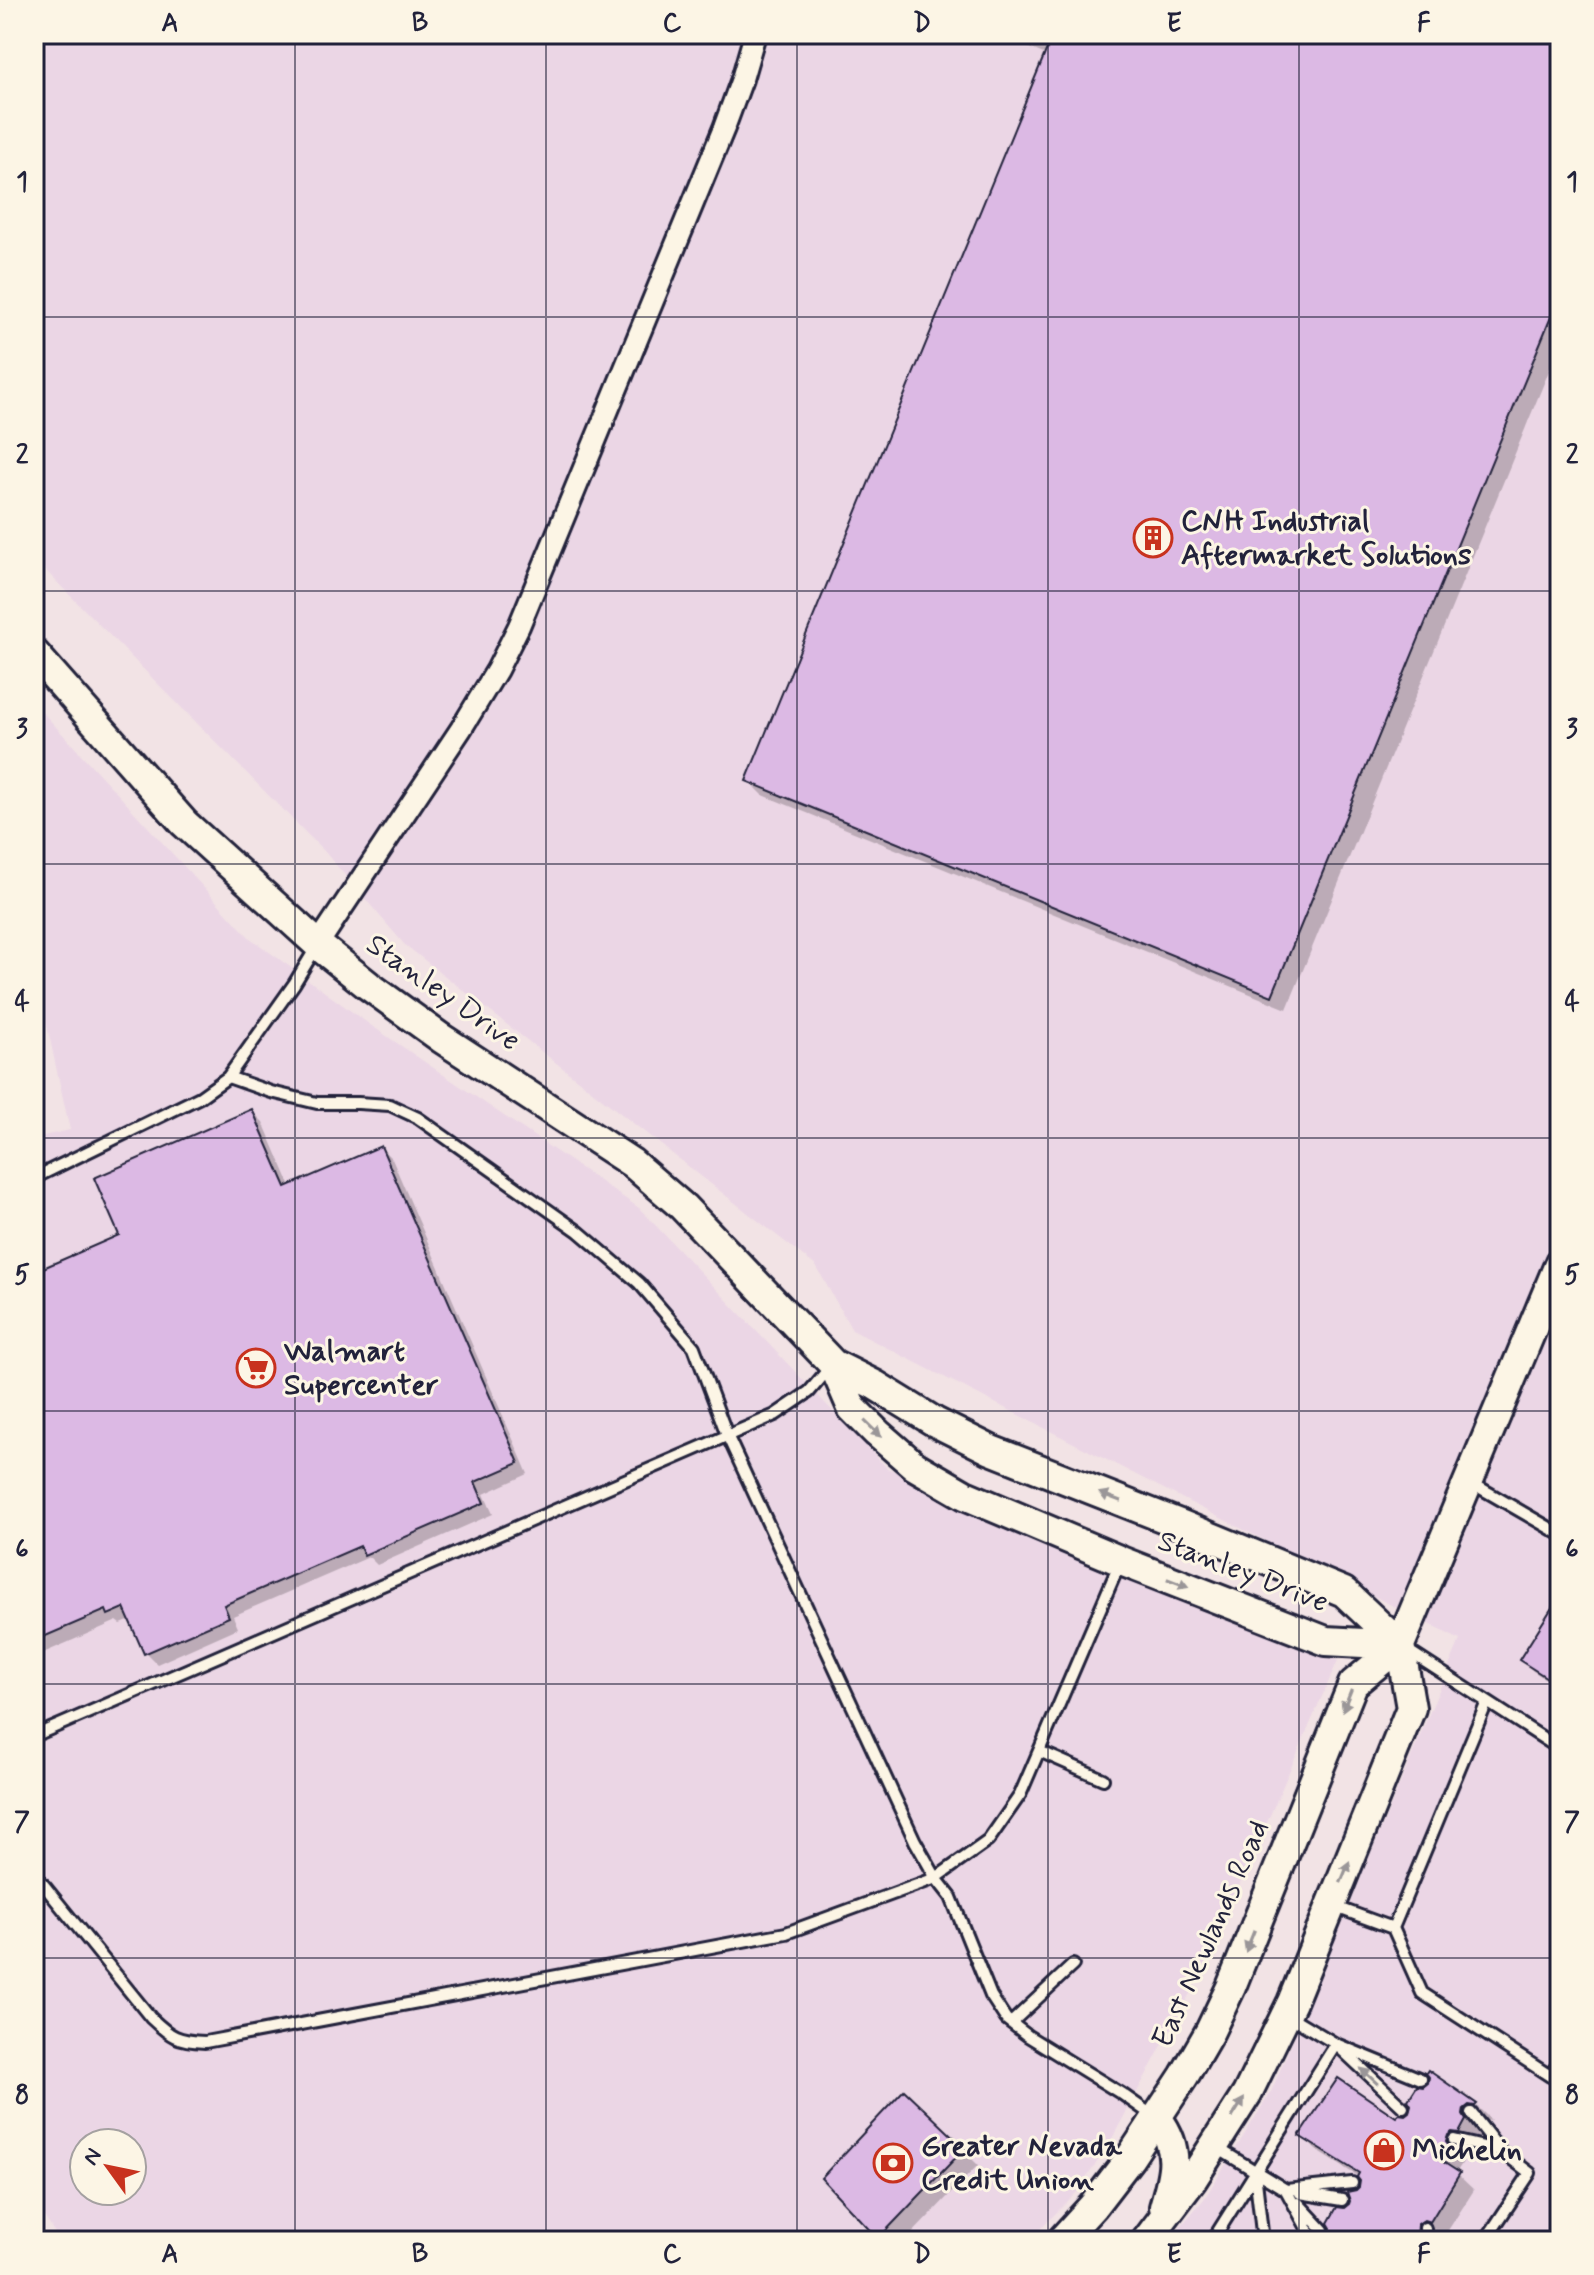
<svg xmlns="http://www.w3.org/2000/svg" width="1594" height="2275" font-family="Mynerve,sans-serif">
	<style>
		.built { fill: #ebd6e5; fill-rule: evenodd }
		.shadow { fill: #0003; fill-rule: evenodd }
		.building { fill: #dcb9e4; stroke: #22223b; stroke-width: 2 }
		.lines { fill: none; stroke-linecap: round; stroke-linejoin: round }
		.lane-casing { stroke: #22223b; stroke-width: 16 }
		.street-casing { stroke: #22223b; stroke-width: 26 }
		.secondary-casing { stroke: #22223b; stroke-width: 34 }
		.lane { stroke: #fcf5e5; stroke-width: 10 }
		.street { stroke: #fcf5e5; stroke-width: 20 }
		.secondary { stroke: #fcf5e5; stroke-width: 28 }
		.oneway { fill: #9a9698 }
		.grid { fill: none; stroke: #22223b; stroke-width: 2; stroke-opacity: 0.55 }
		.labels { text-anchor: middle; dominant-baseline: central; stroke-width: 6; stroke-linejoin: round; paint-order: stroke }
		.poi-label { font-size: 30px; font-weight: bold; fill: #22223b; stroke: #fcf5e5; text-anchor: start }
		.street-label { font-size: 30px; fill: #22223b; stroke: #fcf5e5 }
		.neatline { fill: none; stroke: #22223b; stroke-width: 3 }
		.grid-label { font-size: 26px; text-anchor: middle; font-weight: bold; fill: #22223b }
	</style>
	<rect width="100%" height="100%" fill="#f2e3e5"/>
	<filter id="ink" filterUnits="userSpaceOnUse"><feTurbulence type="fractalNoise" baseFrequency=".0125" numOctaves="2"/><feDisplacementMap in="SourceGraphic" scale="16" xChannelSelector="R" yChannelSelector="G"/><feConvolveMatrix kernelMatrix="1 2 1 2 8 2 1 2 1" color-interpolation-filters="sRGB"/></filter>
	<g filter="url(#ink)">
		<!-- built -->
		<path class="built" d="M34 34H1560V2241H1168L1204 2199 1271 2092 1460 1640 852 1330 816 1266 404 944 325 852 34 559Z
			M34 703 250 938 369 1024 639 1208 887 1468 1338 1660 1201 1973 1108 2146 1076 2193 1028 2241H60L34 2201V1138L70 1130 34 967ZM84 2143H132V2191H84Z"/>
		<!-- shadow -->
		<path class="shadow" d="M996 34H1560V344L1287 1009 763 795 748 780 1046 55Z
			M252 1111 263 1122 291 1187 381 1148 392 1159 528 1474 484 1494 493 1514 377 1565 369 1557 233 1616 238 1628 157 1664 146 1653 131 1620 121 1624 117 1621 34 1657V1275L121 1236Z
			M1560 1611V1688L1533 1671 1522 1660Z
			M1560 1870V1901L1547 1888Z
			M1428 2072 1476 2105 1491 2120 1480 2122 1477 2130 1480 2136 1477 2142 1474 2147H1466L1460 2153 1463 2162 1456 2173 1474 2190 1445 2235 1439 2234 1432 2241H1323L1332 2234 1333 2227 1330 2223 1339 2209 1345 2210 1350 2206 1352 2201 1350 2193 1357 2192 1362 2186 1359 2177 1316 2150 1302 2136 1338 2081 1397 2120 1399 2116 1405 2117 1411 2113 1413 2105 1410 2100 1418 2088 1423 2089 1430 2084 1431 2077ZM1461 2101 1474 2104 1480 2110 1460 2104Z
			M904 2092 978 2165 905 2241H883L823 2178Z"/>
		<!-- building -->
		<path class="building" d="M1053 34H1560V295L1272 996 746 781Z
			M252 1109 286 1187 381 1146 519 1463 475 1482 484 1503 364 1555 360 1546 224 1605 229 1617 144 1654 124 1608 108 1615 106 1610 34 1641V1272L119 1235 94 1178Z
			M1560 1595V1686L1519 1660Z
			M1428 2070 1477 2104 1475 2106 1469 2105 1464 2109 1463 2115 1466 2120 1459 2133 1452 2132 1448 2135 1446 2142 1449 2146 1440 2160 1460 2173 1430 2222 1424 2220 1418 2224 1417 2241H1322L1321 2238H1326L1330 2233 1331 2228 1328 2223 1337 2207 1344 2208 1349 2204 1350 2201 1347 2192 1356 2190 1359 2187 1360 2181 1357 2177 1359 2173 1299 2136 1338 2078 1396 2117 1399 2114 1405 2115 1409 2112 1411 2105 1408 2100 1417 2086 1423 2087 1428 2083 1429 2077 1426 2073Z
			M904 2090 965 2148 878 2239 821 2178Z"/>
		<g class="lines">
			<!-- lane casing -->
			<g class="lane-casing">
				<path id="lane" d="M228 1077 271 1092 317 1103H358L390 1105 418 1118 578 1231 639 1283 694 1347 727 1435 915 1841 936 1878 951 1897 991 1996 1006 2019 1028 2036 1122 2094 1156 2118
					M34 1178 200 1097 228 1077 294 984 317 946
					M1470 1482 1560 1534
					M1407 1650 1560 1749
					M34 1736 775 1415 809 1392 832 1365
					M1039 1751 1103 1779
					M34 1873 151 2018C171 2037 177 2041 205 2042L786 1933 936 1878 988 1841 1020 1795 1119 1565
					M1333 1906 1393 1928 1422 1993 1550 2076 1560 2061
					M1393 1928 1487 1702
					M1286 2014 1336 2044 1421 2079
					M1011 2023 1073 1965
					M1340 2048 1403 2107
					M1471 2113 1501 2151
					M1454 2140 1501 2151 1530 2173 1485 2241
					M1214 2146 1286 2190 1314 2241
					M1255 2172 1263 2241
					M1286 2190 1352 2183
					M1300 2193 1342 2200
					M1298 2203 1323 2230
					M1425 2228 1426 2241
					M1212 2241 1336 2044"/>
			</g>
			<!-- street casing -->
			<g class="street-casing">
				<path id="street" d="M318 944 461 729 497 670 519 626 724 128 742 79 755 34"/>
			</g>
			<!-- secondary casing -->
			<g class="secondary-casing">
				<path id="secondary" d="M34 653 184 823 324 950 369 986 441 1038 632 1163 683 1207 833 1364 875 1385 935 1422 991 1450 1182 1525 1344 1592 1400 1645
					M833 1364 852 1408 877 1433 915 1466 965 1495 1121 1561 1326 1641 1400 1645
					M1158 2119C1181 2150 1174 2173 1164 2207
					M1061 2241 1093 2206 1130 2158 1184 2076 1210 2031 1231 1987 1353 1684 1400 1645 1560 1262
					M1146 2241 1192 2180 1247 2094 1292 2002 1411 1708 1400 1645"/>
			</g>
			<!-- lane -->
			<use href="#lane" class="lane"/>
			<!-- street -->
			<use href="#street" class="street"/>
			<!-- secondary -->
			<use href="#secondary" class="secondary"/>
		</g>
		<!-- one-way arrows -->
		<defs><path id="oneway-solid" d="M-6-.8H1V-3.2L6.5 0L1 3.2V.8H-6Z" transform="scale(2)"/></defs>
		<g class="oneway">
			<use href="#oneway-solid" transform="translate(873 1429) rotate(44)"/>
			<use href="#oneway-solid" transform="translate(1110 1497) rotate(-159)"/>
			<use href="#oneway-solid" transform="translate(1178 1583) rotate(21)"/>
			<use href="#oneway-solid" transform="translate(1347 1700) rotate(112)"/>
			<use href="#oneway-solid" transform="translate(1345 1872) rotate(-68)"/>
			<use href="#oneway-solid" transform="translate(1250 1941) rotate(112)"/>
			<use href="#oneway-solid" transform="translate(1369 2076) rotate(-137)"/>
			<use href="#oneway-solid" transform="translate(1238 2108) rotate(-58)"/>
		</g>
	</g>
	<!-- grid -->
	<path class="grid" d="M295 34V2241M546 34V2241M797 34V2241M1048 34V2241M1299 34V2241M34 317H1560M34 591H1560M34 864H1560M34 1138H1560M34 1411H1560M34 1684H1560M34 1958H1560"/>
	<!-- icons -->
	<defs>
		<g id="building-ring" transform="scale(2)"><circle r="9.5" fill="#fcf5e5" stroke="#c8321e" stroke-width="1.5"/><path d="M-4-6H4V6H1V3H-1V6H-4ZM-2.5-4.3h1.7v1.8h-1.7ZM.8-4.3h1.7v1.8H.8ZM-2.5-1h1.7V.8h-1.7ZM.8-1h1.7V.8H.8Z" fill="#c8321e"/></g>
		<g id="supermarket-ring" transform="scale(2)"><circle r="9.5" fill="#fcf5e5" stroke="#c8321e" stroke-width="1.5"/><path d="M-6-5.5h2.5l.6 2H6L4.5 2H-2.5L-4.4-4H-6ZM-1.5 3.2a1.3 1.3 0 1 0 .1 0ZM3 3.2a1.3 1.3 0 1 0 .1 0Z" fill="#c8321e"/></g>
		<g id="shop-ring" transform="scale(2)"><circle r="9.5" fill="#fcf5e5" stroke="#c8321e" stroke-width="1.5"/><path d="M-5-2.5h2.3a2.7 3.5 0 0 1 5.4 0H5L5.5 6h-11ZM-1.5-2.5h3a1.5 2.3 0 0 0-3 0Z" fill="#c8321e"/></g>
		<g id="bank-ring" transform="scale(2)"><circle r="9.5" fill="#fcf5e5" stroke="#c8321e" stroke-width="1.5"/><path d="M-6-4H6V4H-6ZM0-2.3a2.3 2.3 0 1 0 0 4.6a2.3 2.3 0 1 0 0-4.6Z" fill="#c8321e"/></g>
	</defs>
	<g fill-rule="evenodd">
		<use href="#building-ring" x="1153" y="538"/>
		<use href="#supermarket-ring" x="256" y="1368"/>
		<use href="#shop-ring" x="1384" y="2150"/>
		<use href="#bank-ring" x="893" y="2163"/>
	</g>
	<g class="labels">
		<!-- poi labels -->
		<g class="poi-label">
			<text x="1181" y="521">CNH Industrial<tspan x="1181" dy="34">Aftermarket Solutions</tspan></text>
			<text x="284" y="1351">Walmart<tspan x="284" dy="34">Supercenter</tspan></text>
			<text x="921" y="2146">Greater Nevada<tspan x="921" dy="34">Credit Union</tspan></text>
			<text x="1412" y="2150">Michelin</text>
		</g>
		<!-- street labels -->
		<g class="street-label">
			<text transform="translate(443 993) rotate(35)">Stanley Drive</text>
			<text transform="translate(1243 1572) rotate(21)">Stanley Drive</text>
			<text transform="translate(1211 1934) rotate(-66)">East Newlands Road</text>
		</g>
	</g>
	<!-- margin -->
	<rect width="1594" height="2275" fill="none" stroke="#fcf5e5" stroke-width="88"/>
	<!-- north arrow -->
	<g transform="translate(108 2167) rotate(303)"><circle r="38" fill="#fcf5e5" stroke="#a5a1a1" stroke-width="2"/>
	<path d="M0-6L14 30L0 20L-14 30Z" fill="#c8321e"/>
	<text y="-12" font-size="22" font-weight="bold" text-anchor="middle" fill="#22223b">N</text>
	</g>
	<rect x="44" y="44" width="1506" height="2187" class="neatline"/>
	<g class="grid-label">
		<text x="170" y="31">A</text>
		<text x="420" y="31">B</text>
		<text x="672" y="31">C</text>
		<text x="922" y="31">D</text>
		<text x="1174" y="31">E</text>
		<text x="1424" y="31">F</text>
		<text x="22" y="190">1</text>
		<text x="1572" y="190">1</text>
		<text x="22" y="463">2</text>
		<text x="1572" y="463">2</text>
		<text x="22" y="737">3</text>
		<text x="1572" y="737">3</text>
		<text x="22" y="1010">4</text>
		<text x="1572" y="1010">4</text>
		<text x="22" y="1283">5</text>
		<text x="1572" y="1283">5</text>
		<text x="22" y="1557">6</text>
		<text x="1572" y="1557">6</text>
		<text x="22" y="1830">7</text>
		<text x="1572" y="1830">7</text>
		<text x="22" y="2103">8</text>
		<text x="1572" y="2103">8</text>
		<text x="170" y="2262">A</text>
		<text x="420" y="2262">B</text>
		<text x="672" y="2262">C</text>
		<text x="922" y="2262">D</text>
		<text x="1174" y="2262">E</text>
		<text x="1424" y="2262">F</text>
	</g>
</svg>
